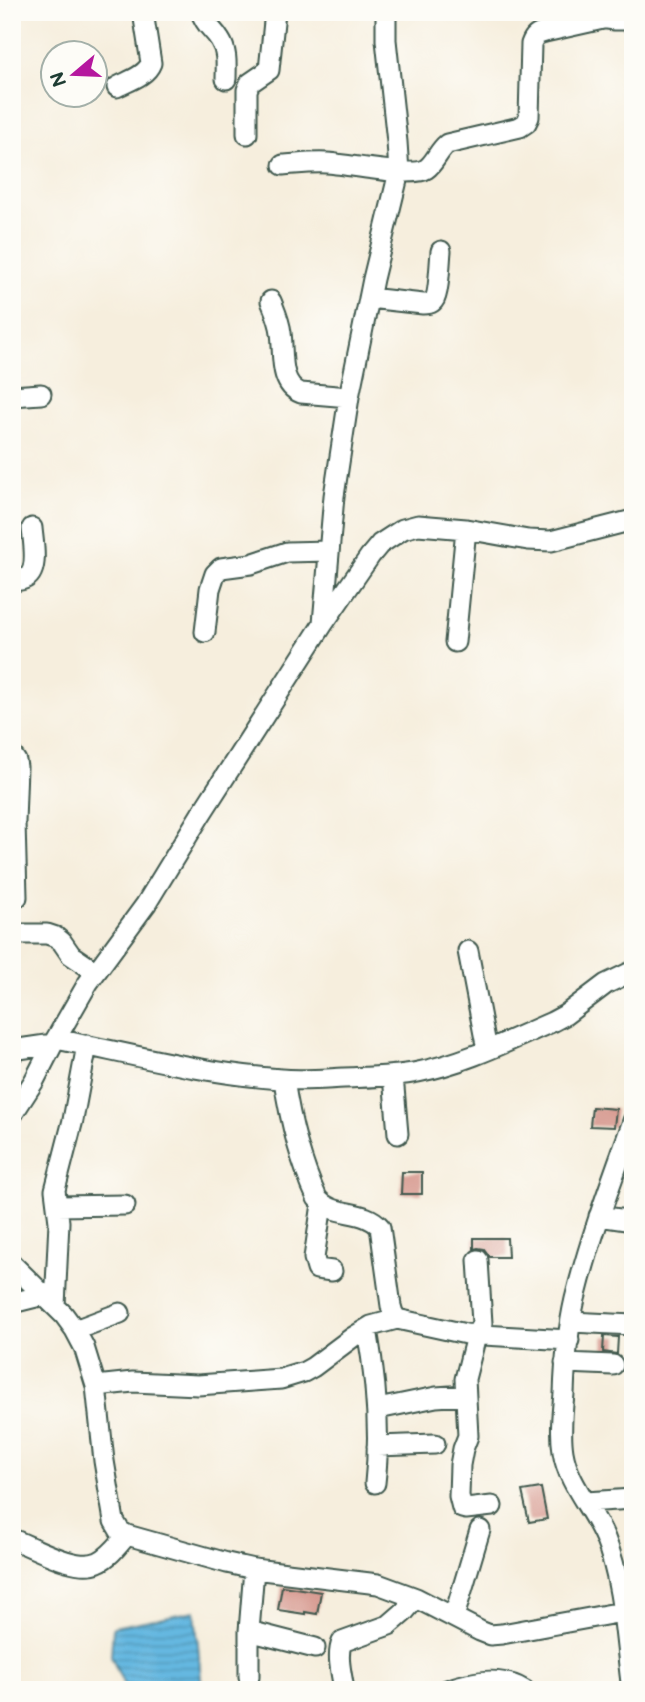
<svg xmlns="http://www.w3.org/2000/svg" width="645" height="1702" font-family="'Balsamiq Sans',sans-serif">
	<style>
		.water { fill: url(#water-rules); stroke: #427a8a; stroke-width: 2 }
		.building { fill: #d6978d }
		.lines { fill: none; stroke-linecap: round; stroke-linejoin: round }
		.minor-casing { stroke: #3f584d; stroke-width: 23 }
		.minor { stroke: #fff; stroke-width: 19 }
	</style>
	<defs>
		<pattern id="water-rules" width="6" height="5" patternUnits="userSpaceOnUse" patternTransform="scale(1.75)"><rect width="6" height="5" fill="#65b8e1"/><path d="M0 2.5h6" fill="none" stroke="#5397b7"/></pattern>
	</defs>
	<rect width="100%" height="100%" fill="#fdfcf7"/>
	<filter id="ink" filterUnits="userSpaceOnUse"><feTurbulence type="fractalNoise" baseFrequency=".0143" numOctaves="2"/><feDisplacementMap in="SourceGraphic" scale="14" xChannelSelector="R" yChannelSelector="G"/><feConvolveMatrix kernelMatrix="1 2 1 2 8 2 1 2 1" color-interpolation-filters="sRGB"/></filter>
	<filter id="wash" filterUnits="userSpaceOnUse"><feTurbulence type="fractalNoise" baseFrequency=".00686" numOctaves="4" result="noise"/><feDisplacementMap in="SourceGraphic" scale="28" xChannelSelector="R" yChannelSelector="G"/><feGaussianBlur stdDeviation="1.57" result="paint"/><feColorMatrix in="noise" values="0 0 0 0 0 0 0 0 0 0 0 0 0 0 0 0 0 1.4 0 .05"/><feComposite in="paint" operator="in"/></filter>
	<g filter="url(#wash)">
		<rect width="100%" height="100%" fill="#f6eedd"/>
		<!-- water -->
		<path class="water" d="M195 1611 202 1690H126L111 1656 113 1627Z"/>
		<g id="blocks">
			<!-- building -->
			<path class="building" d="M592 1107 616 1109 614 1127 590 1126Z
				M402 1172H422V1194H401Z
				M474 1238H507L508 1257H490L484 1249 478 1248 474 1249Z
				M604 1336 618 1337 617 1354 603 1352Z
				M541 1488 547 1519 529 1522 522 1491Z
				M282 1586 321 1592 317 1614 305 1612V1614L278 1610Z"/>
		</g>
	</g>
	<g filter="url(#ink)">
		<use href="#blocks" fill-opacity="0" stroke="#3f584d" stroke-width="2"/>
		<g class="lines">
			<!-- minor casing -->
			<g class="minor-casing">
				<path id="minor" d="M201 12C206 27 213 28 220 40 228 52 226 67 226 79
					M592 17 615 20H633
					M117 87C128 81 146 76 151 63L143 12
					M247 134V90L250 83 269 70 275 12
					M283 165C298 164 313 162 327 163 346 164 413 178 426 169 435 163 438 151 447 144L520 127 526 123 529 117 531 44C534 36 537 34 545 32L603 19
					M369 298 423 304C427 304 431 304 434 300 439 294 440 260 441 251
					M271 301C275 311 280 322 281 333 284 352 278 384 301 393L349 397
					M12 396 41 394
					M12 581C14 581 23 580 24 579 40 573 33 542 32 528
					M323 623 334 496 349 397 373 279 399 172 397 142 386 40V12
					M205 632 210 589 215 574 221 568 251 564 287 552 329 551
					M455 642 466 529
					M12 755 16 761 17 767 15 822 17 897
					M12 934H47L56 937 62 942 71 955 96 972
					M468 951 487 1050
					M56 1039C130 1054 205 1074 281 1079 302 1081 323 1079 344 1078 369 1077 394 1077 418 1072 465 1063 508 1041 552 1022L565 1015 606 984 633 971
					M12 1050 53 1044
					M393 1076 398 1134
					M284 1080C290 1120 300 1161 317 1198 332 1218 364 1208 380 1227L391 1306 393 1313 397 1319 466 1334 569 1340
					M12 1115 34 1081 53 1044 88 983 146 904 201 814 323 624 370 556 380 544 403 529 418 525 466 529 528 540 551 541 633 520
					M322 1204 314 1258 317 1269 332 1271
					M57 1206 125 1205
					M599 1216 633 1221
					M478 1260 482 1323 476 1336 465 1379 468 1436 463 1449 460 1465 459 1496 462 1508 466 1509 492 1506
					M12 1264 64 1315 75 1330 84 1347 96 1386 104 1461 114 1521 120 1531 127 1535 227 1563 254 1569 378 1584 416 1598 480 1631 490 1635 502 1634 622 1612 633 1608
					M12 1303 44 1295
					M55 1306 59 1222 55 1190 73 1120 87 1045
					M571 1322 633 1325
					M367 1329C376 1380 381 1431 375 1483
					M75 1330 120 1313
					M565 1363 613 1365
					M96 1386 133 1382 198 1385 281 1379 304 1372 313 1367 353 1337 371 1326 397 1319
					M378 1409 436 1397 465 1395
					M377 1446 435 1444
					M586 1502 633 1499
					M12 1539C34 1547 76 1572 98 1562 110 1557 119 1544 127 1535
					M454 1617 480 1530
					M249 1631 315 1648
					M249 1677V1631L254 1569
					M344 1690C342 1675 336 1656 342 1642L389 1625 404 1612 416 1598
					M447 1690C471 1681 501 1676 524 1690
					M632 1690C625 1640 624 1585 605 1538 593 1509 568 1484 563 1452 560 1433 562 1413 564 1394 565 1362 568 1329 575 1299 590 1238 612 1180 633 1121"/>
			</g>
			<!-- minor -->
			<use href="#minor" class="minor"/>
		</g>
	</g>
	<!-- margin -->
	<rect width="645" height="1702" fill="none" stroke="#fdfcf7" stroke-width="42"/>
	<!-- north arrow -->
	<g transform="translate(74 74) rotate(251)"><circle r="33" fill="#fdfcf7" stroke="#a4b0a9" stroke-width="2"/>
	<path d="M0-5L12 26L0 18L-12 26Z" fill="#b5179e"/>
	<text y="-10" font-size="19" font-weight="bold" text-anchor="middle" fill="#1f3d34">N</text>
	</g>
</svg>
